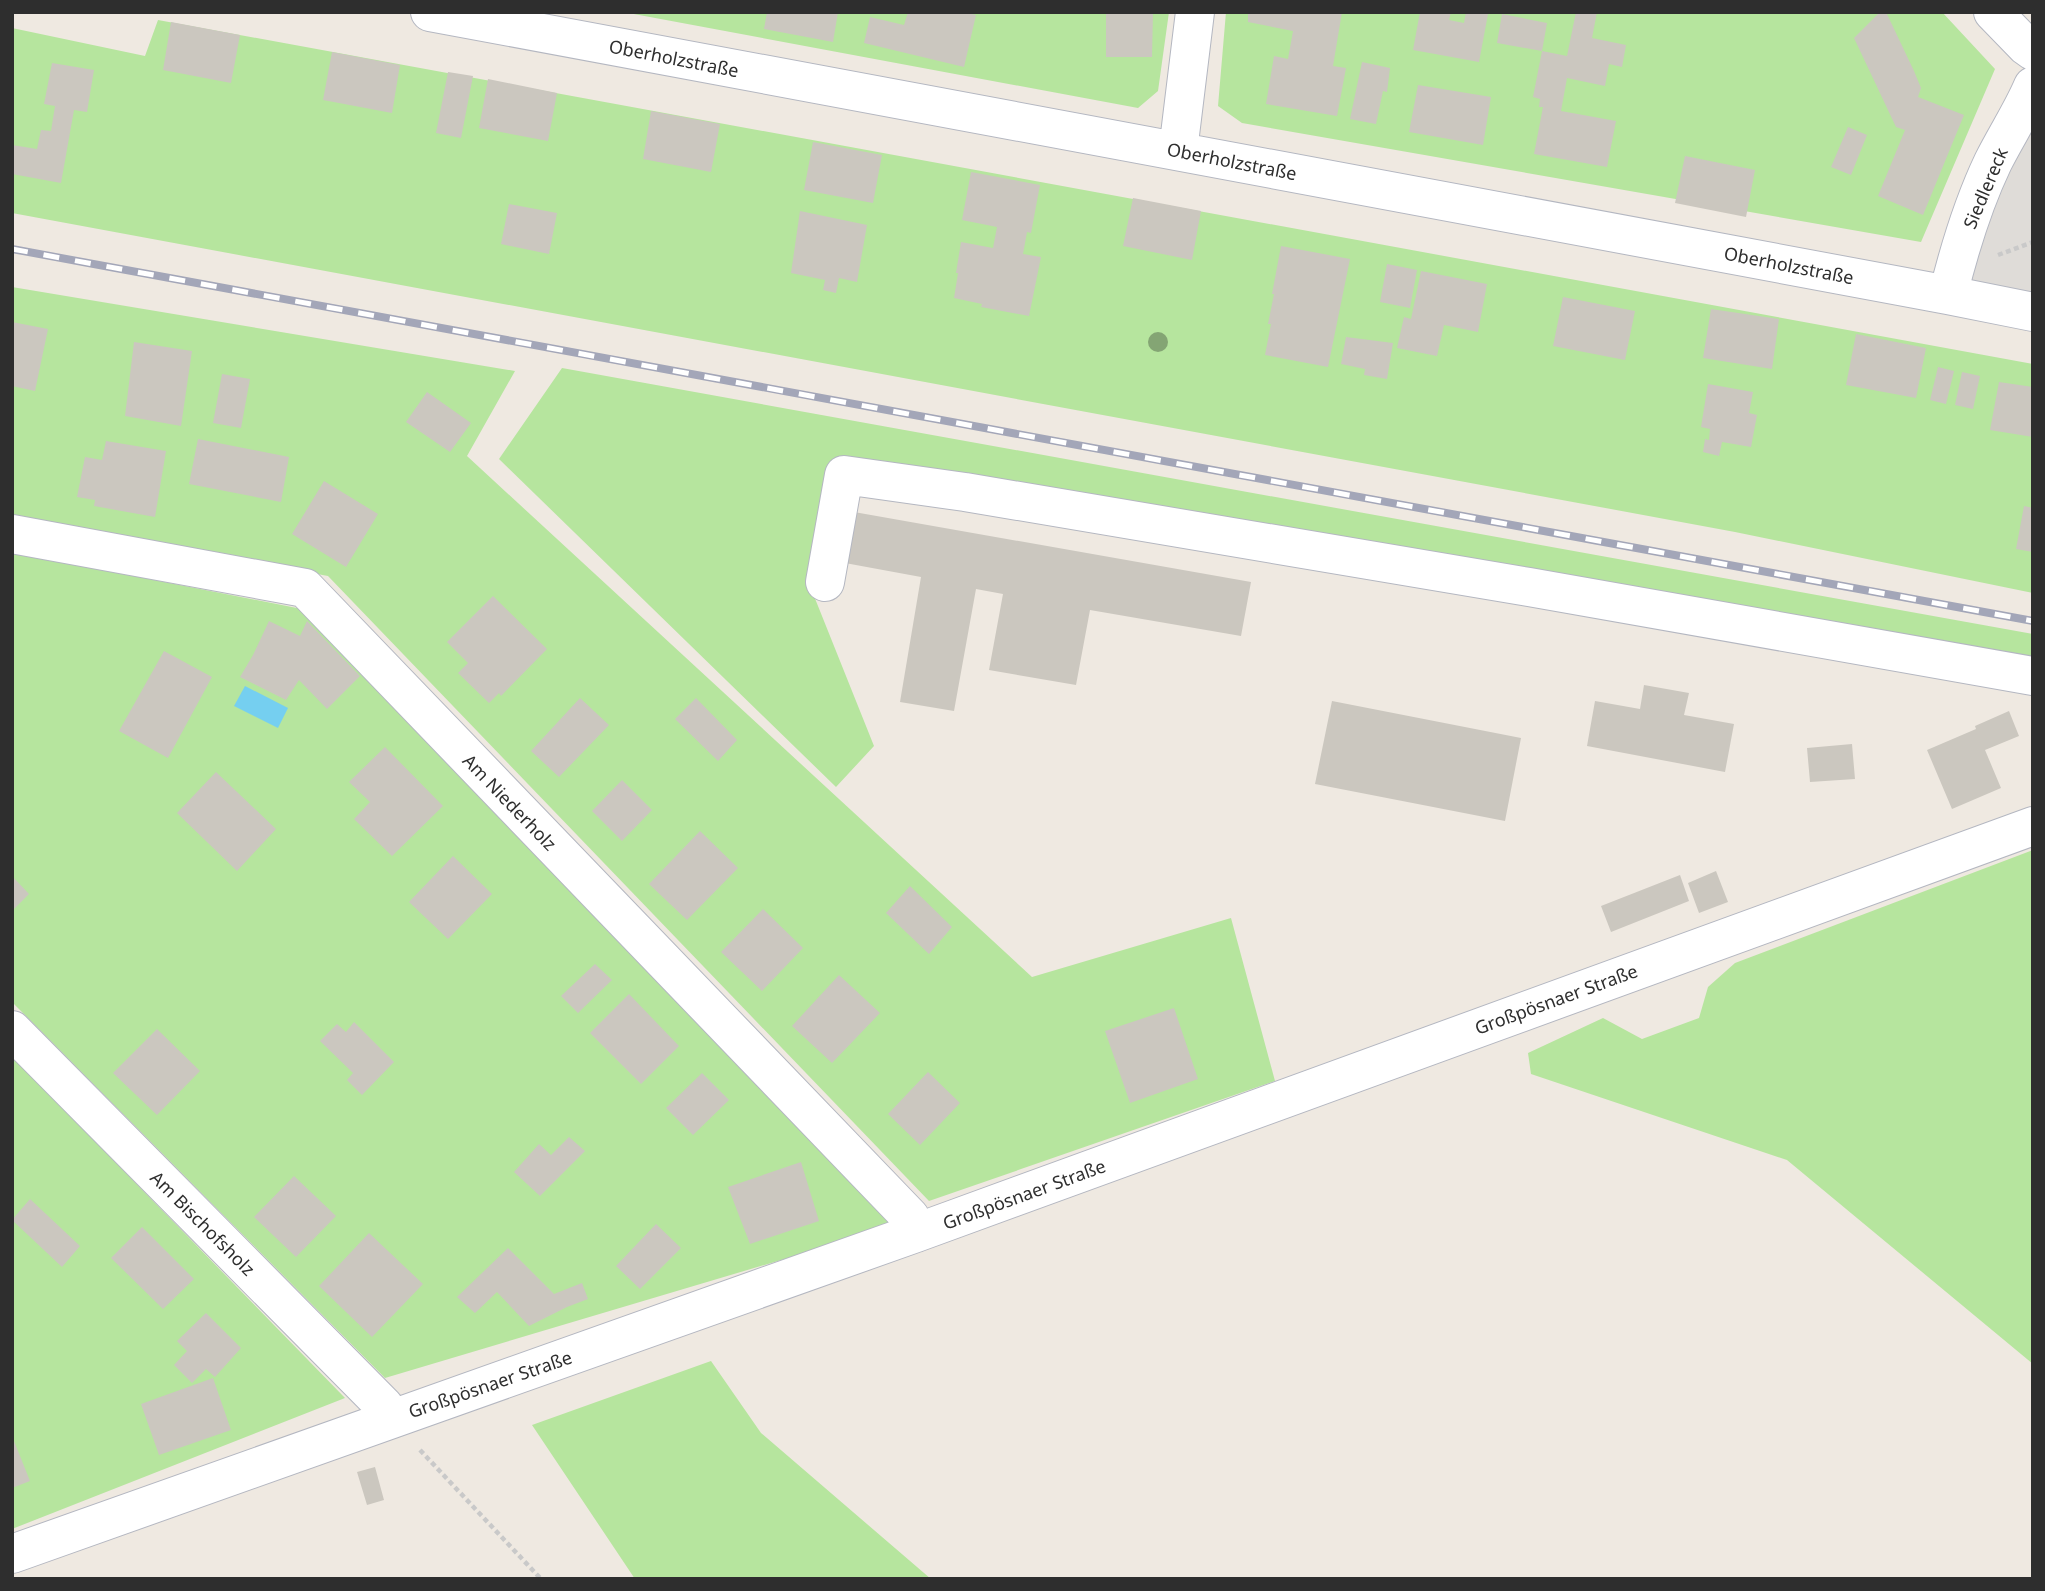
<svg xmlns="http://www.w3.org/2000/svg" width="2045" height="1591" font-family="'Noto Sans',sans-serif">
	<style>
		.green { fill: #b6e59e }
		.plaza { fill: #dfdcd8 }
		.water { fill: #75cff0 }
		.building { fill: #cbc7bf }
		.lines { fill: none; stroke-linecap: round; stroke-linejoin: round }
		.minor-casing { stroke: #b4b7c1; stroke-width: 40 }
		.path { stroke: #c9c9c9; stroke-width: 4.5; stroke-dasharray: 5 3.5; stroke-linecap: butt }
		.minor { stroke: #fff; stroke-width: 38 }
		.rail-casing { stroke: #a3a6b8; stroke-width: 8 }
		.rail { stroke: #fff; stroke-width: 5; stroke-dasharray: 16; stroke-linecap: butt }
		.tree { fill: #84a574 }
		.labels { text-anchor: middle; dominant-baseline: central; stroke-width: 5; stroke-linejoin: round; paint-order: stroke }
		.street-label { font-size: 18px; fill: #2e2e2e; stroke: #fff }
	</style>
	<rect width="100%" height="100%" fill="#efe9e1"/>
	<!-- green -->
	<path class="green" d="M623 12H1169L1158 91 1138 108Z
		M1226 12H1942L1995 69 1921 242 1242 123 1218 106Z
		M158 20 2033 364V593L1735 532 12 213V28L145 56Z
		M12 287 515 371 467 456 1032 977 1231 918 1275 1081 929 1201 328 576 12 517Z
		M562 368 2033 634V670L838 460 814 596 874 746 836 787 499 459Z
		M12 552 307 610 895 1226 385 1378 12 1002Z
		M2033 850V1364L1787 1160 1531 1074 1528 1053 1603 1018 1642 1039 1699 1018 1708 987 1735 963Z
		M12 1056 345 1398 12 1529Z
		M711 1361 761 1433 931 1579H635L532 1425Z"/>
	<!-- plaza -->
	<path class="plaza" d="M2033 86V312L1948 295Z"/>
	<!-- water -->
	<path class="water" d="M245 686 288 708 278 728 234 706Z"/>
	<!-- building -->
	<path class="building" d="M767 12H838L833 42 764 29Z
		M908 12H965L976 15 964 67 864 43 870 17 904 25Z
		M1106 12H1153L1152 57H1106Z
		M1248 12H1342L1333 66 1346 68 1337 116 1266 104 1274 56 1288 59 1293 31 1248 22Z
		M1420 12H1451L1449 20 1464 23 1466 12 1488 14 1479 62 1413 50Z
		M1576 12H1597L1592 38 1626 45 1622 67 1609 64 1605 86 1567 78 1561 111 1616 121 1607 167 1534 154 1543 107H1539L1540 99 1533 97 1542 51 1567 56Z
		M1880 12H1886L1914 71 1921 88 1918 97 1964 115 1923 215 1878 196 1905 130 1896 127 1854 38Z
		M1502 14 1547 23 1542 51 1497 43Z
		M171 22 240 35 231 83 163 70Z
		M332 52 400 65 392 113 323 100Z
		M1362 62 1390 68 1387 92 1383 91 1376 124 1350 119Z
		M52 63 94 70 87 112 74 110 61 183 12 174V145L37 149 41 130 51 131 55 106 44 104Z
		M448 72 473 76 461 138 436 133Z
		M488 79 557 93 548 141 479 128Z
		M1418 85 1491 97 1483 145 1409 132Z
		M651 111 720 124 711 172 643 159Z
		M1848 127 1867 135 1851 175 1831 167Z
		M813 142 882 155 873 203 804 190Z
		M1685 156 1755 170 1746 217 1675 203Z
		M971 172 1040 185 1031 233 1027 232 1023 254 1041 257 1029 316 981 307 982 304 954 298 958 273H956L961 242 993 248 997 227 962 220Z
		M1133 198 1201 211 1192 260 1123 246Z
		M509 204 557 213 549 254 501 244Z
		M800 211 867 225 857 282 839 278 836 293 823 290 825 280 791 273Z
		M1281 246 1350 259 1328 367 1265 355 1271 324H1268L1274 294H1272Z
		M1387 264 1417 270 1410 308 1380 302Z
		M1421 271 1487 284 1478 332 1444 325 1437 356 1397 348 1404 317 1411 319Z
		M1563 297 1635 311 1625 360 1553 346Z
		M1711 309 1779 319 1772 369 1703 358Z
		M12 322 48 329 35 391 12 386Z
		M1856 334 1926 348 1916 398 1846 385Z
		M1346 337 1393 343 1387 379 1364 375 1365 369 1341 364Z
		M134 342 192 351 181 426 125 416Z
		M1938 367 1954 371 1946 404 1930 400Z
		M1962 372 1980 376 1973 409 1955 405Z
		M222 374 250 379 241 428 213 423Z
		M1999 382 2033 387V437L1990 430Z
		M1708 384 1753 392 1749 413 1757 415 1751 447 1722 442 1719 456 1703 452 1705 439 1709 440 1710 429 1701 427Z
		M427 392 471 423 450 452 406 422Z
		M198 439 289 457 281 502 189 484Z
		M106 441 166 451 155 517 94 506 95 500 77 497 85 457 102 460Z
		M324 481 378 514 346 567 292 534Z
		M2024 506 2033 508V552L2016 549Z
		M854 512 1251 582 1241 636 1090 610 1076 685 989 670 1003 594 976 589 954 711 900 702 921 577 845 563Z
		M493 596 547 649 501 696 499 693 489 703 458 673 468 663 447 642Z
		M269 621 300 636 307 621 360 676 327 709 299 680 286 700 240 677 253 655Z
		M164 651 212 677 168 758 119 731Z
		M1644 685 1689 693 1684 715 1734 724 1725 772 1587 746 1595 701 1640 709Z
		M580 698 609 725 559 777 531 751Z
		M696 698 737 740 718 761 675 719Z
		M1332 701 1521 738 1505 821 1315 784Z
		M2009 711 2019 736 1985 750 2001 788 1952 809 1927 750 1976 729 1975 726Z
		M1852 744 1855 779 1810 782 1807 748Z
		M385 747 443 806 392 856 354 819 370 802 349 782Z
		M216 772 276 829 237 871 177 813Z
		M622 780 652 810 622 841 592 811Z
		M700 831 738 868 687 920 649 884Z
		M453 856 492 894 448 939 409 902Z
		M1716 871 1728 902 1699 913 1688 883Z
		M1680 875 1689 901 1611 932 1601 906Z
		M12 876 29 894 12 911Z
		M910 886 952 927 929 954 886 913Z
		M763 909 803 948 762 991 721 952Z
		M595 964 612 980 578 1013 561 996Z
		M839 975 880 1013 832 1063 792 1026Z
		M629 994 679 1046 641 1084 590 1033Z
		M1174 1008 1198 1079 1130 1103 1105 1031Z
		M354 1022 394 1062 362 1095 347 1080 353 1073 320 1041 337 1024 346 1032Z
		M157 1029 200 1071 157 1115 113 1073Z
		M928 1072 960 1103 920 1145 888 1114Z
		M702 1073 729 1100 693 1135 666 1108Z
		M569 1137 585 1151 540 1196 514 1172 539 1144 551 1155Z
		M801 1162 819 1221 750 1244 728 1187Z
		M294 1176 336 1216 296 1257 254 1217Z
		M30 1199 80 1246 62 1267 12 1220Z
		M656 1224 681 1248 640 1289 616 1266Z
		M142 1227 194 1279 163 1309 111 1258Z
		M369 1233 423 1284 372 1337 319 1286Z
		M508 1248 554 1294 582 1283 588 1299 567 1307 529 1326 497 1292 475 1313 457 1297Z
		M206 1313 241 1348 215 1377 206 1369 192 1383 174 1365 187 1351 177 1341Z
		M213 1378 231 1430 159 1455 141 1404Z
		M12 1436 30 1481 12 1488Z
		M375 1467 384 1500 367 1505 357 1472Z"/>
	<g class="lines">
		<!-- minor casing -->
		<g class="minor-casing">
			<path id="minor" d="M430 12 1948 295 2033 312
				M1993 12 2026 46 2033 51
				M1178 151 1195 12
				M1948 295C1959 250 1973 204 1993 162 2006 136 2022 112 2033 86
				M12 534 305 588 910 1217 916 1233
				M825 582 844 475 965 492 1529 587 2033 676
				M12 1030 384 1406 390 1419
				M12 1554 916 1233 2033 826"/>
		</g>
		<!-- path -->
		<path class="path" d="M1998 255 2033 242
			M420 1450 541 1579"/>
		<!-- minor -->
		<use href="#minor" class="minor"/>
		<!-- rail casing -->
		<g class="rail-casing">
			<path id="rail" d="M12 249 2033 621"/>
		</g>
		<!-- rail -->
		<use href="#rail" class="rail"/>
	</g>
	<!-- trees -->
	<circle class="tree" cx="1158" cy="342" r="10"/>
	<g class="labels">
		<!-- street labels -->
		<g class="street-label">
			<text transform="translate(674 58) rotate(11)">Oberholzstraße</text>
			<text transform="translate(1232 161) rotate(11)">Oberholzstraße</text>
			<text transform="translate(1985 188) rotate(-67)">Siedlereck</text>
			<text transform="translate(1789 265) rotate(11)">Oberholzstraße</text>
			<text transform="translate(510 802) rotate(46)">Am Niederholz</text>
			<text transform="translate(1556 999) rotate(-20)">Großpösnaer Straße</text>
			<text transform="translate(1024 1194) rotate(-20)">Großpösnaer Straße</text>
			<text transform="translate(203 1223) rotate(45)">Am Bischofsholz</text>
			<text transform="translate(490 1384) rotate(-19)">Großpösnaer Straße</text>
		</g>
	</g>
	<!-- border -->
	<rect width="2045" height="1591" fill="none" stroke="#2e2e2e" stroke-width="28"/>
</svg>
